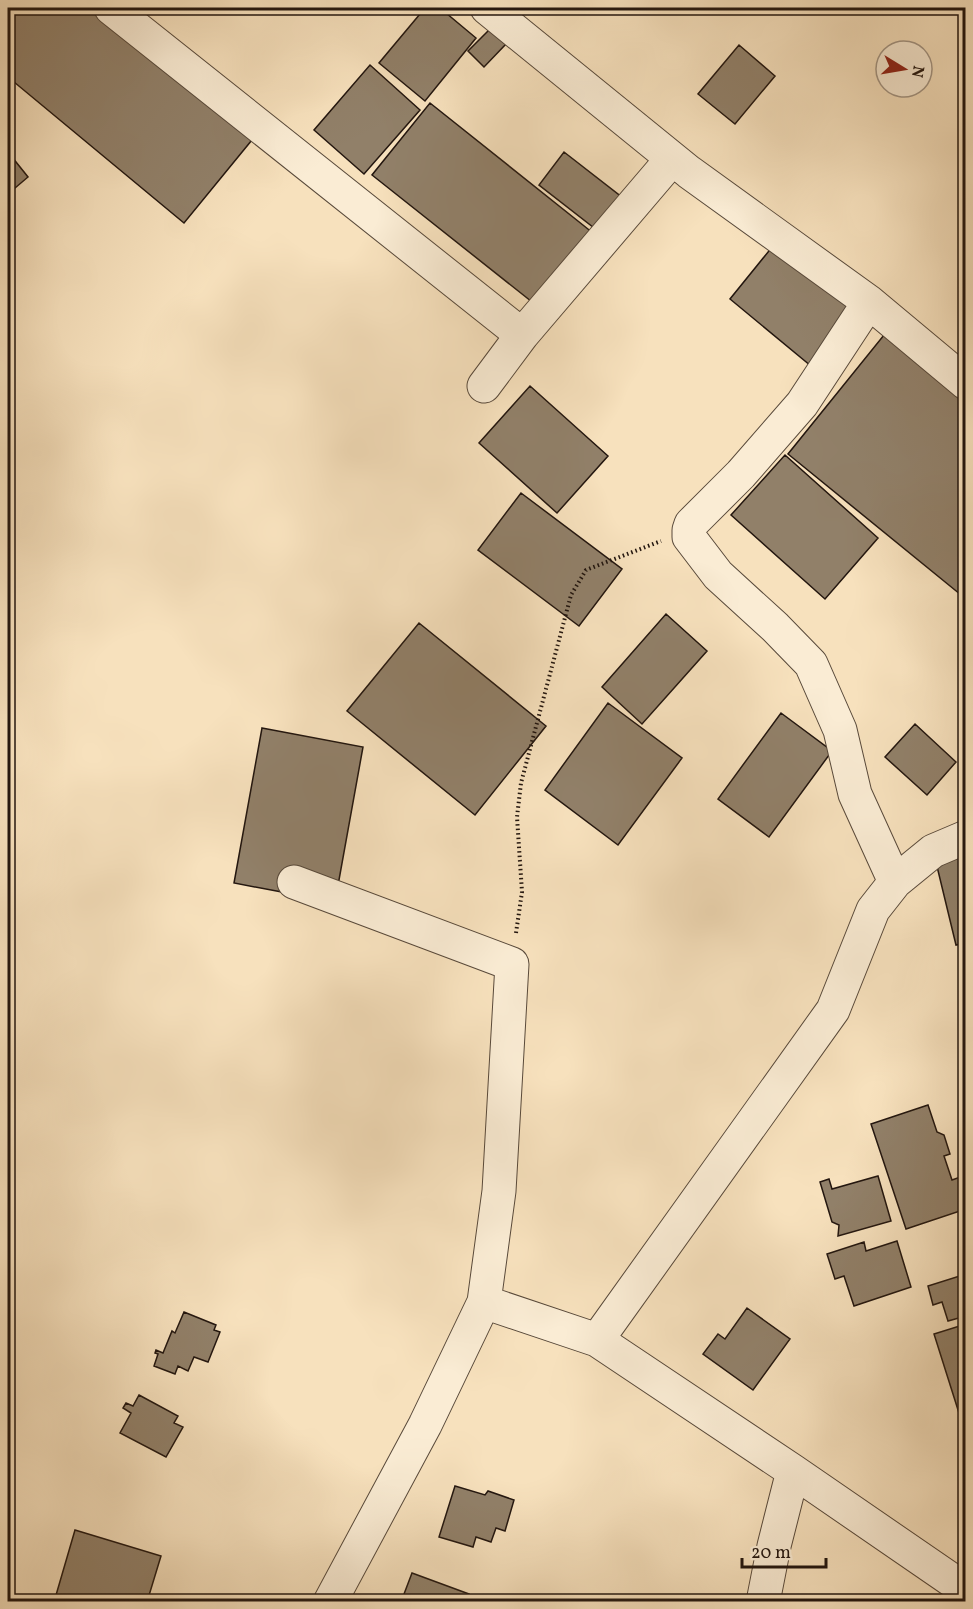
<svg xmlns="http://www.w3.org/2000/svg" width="973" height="1609" font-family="Vollkorn,serif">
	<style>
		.building { fill: #918069; stroke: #23160f; stroke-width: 1.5 }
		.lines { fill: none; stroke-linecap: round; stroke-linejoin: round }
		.minor-casing { stroke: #58493a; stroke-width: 35 }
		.path { stroke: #23160f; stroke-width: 4; stroke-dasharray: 1.5 3; stroke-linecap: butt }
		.minor { stroke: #faecd4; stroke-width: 33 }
	</style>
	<rect width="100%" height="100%" fill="#f7e1bd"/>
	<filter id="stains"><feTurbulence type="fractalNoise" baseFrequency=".00333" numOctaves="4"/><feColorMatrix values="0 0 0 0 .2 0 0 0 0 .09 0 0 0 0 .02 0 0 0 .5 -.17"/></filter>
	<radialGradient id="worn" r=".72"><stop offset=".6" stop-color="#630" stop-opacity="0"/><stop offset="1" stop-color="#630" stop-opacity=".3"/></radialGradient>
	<!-- building -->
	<path class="building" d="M8 8H101L256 135 184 223 8 77Z
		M425 8H440L476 38 425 101 379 63Z
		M490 29 506 44 484 67 468 51Z
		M739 45 775 76 735 124 698 94Z
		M370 65 420 110 364 174 314 130Z
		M430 103 603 241 546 313 372 175Z
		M8 152 28 177 8 194Z
		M564 152 632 205 607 238 539 185Z
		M777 241 858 308 811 366 730 299Z
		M884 335 966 401V599L788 454Z
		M530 386 608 456 557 513 479 443Z
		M785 455 878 538 825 599 731 515Z
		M521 493 622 569 579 626 478 550Z
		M666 614 707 651 642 724 602 687Z
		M419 623 546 726 475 815 347 711Z
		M608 703 682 758 618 845 545 790Z
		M781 713 832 751 769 837 718 799Z
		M915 724 956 762 927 795 885 757Z
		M262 728 363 747 335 902 234 883Z
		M966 846V943L956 945 934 854Z
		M928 1105 937 1132 944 1135 950 1154 944 1156 952 1180 966 1175V1209L906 1229 871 1124Z
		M878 1176 891 1221 838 1236 839 1225 832 1222 820 1182 829 1179 832 1189Z
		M897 1241 911 1287 854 1306 844 1276 835 1279 827 1254 864 1242 866 1251Z
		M966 1274V1316L948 1321 942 1302 933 1305 928 1286Z
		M747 1308 790 1339 753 1390 703 1354 718 1334 725 1339Z
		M184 1312 216 1325 214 1330 220 1332 208 1362 194 1357 188 1371 178 1366 175 1374 154 1366 158 1354 155 1353 156 1350 163 1353 172 1331 175 1333Z
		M966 1324V1431L965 1432 934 1334Z
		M139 1395 178 1416 174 1423 183 1427 166 1457 120 1433 131 1413 123 1408 126 1403 133 1406Z
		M455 1486 485 1495 488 1491 514 1500 505 1531 496 1528 491 1542 476 1537 473 1547 439 1537Z
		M75 1530 161 1556 147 1602H54Z
		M412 1573 469 1594 466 1602H401Z"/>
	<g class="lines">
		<!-- minor casing -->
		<g class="minor-casing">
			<path id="minor" d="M111 8 522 335 672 159
				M487 8 689 172 869 302 966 383
				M869 302 802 404 741 474 691 524 689 530V537L718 575 775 627 811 664 840 730 855 794 895 882
				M484 386 522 335
				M966 837 933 851 895 882 873 910 833 1010 597 1340 793 1471 966 1590
				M294 882 512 964 499 1191 484 1302 597 1340
				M330 1602 425 1425 484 1302
				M763 1602 774 1546 793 1471"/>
		</g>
		<!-- path -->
		<path class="path" d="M516 933 522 892 517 817 521 783 571 595 586 570 661 541"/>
		<!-- minor -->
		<use href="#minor" class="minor"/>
	</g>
	<!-- margin -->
	<rect width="973" height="1609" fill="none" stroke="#f7e1bd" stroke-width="30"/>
	<rect x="9" y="9" width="955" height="1591" fill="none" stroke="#23160f" stroke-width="3"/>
	<rect x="15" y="15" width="943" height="1579" fill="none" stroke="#23160f" stroke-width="1.5"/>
	<!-- north arrow -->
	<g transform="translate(904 69) rotate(101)"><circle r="28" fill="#faecd4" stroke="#a49685" stroke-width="1.5"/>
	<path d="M0-4.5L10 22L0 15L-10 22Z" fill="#8f2418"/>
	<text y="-9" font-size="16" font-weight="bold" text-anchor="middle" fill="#23160f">N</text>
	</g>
	<!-- scale -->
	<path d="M742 1558v9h84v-9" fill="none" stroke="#23160f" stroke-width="3"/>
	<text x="751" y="1558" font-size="18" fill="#23160f" stroke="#faecd4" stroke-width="4.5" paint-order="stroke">20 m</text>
	<rect width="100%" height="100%" filter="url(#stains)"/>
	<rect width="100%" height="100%" fill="url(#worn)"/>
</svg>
